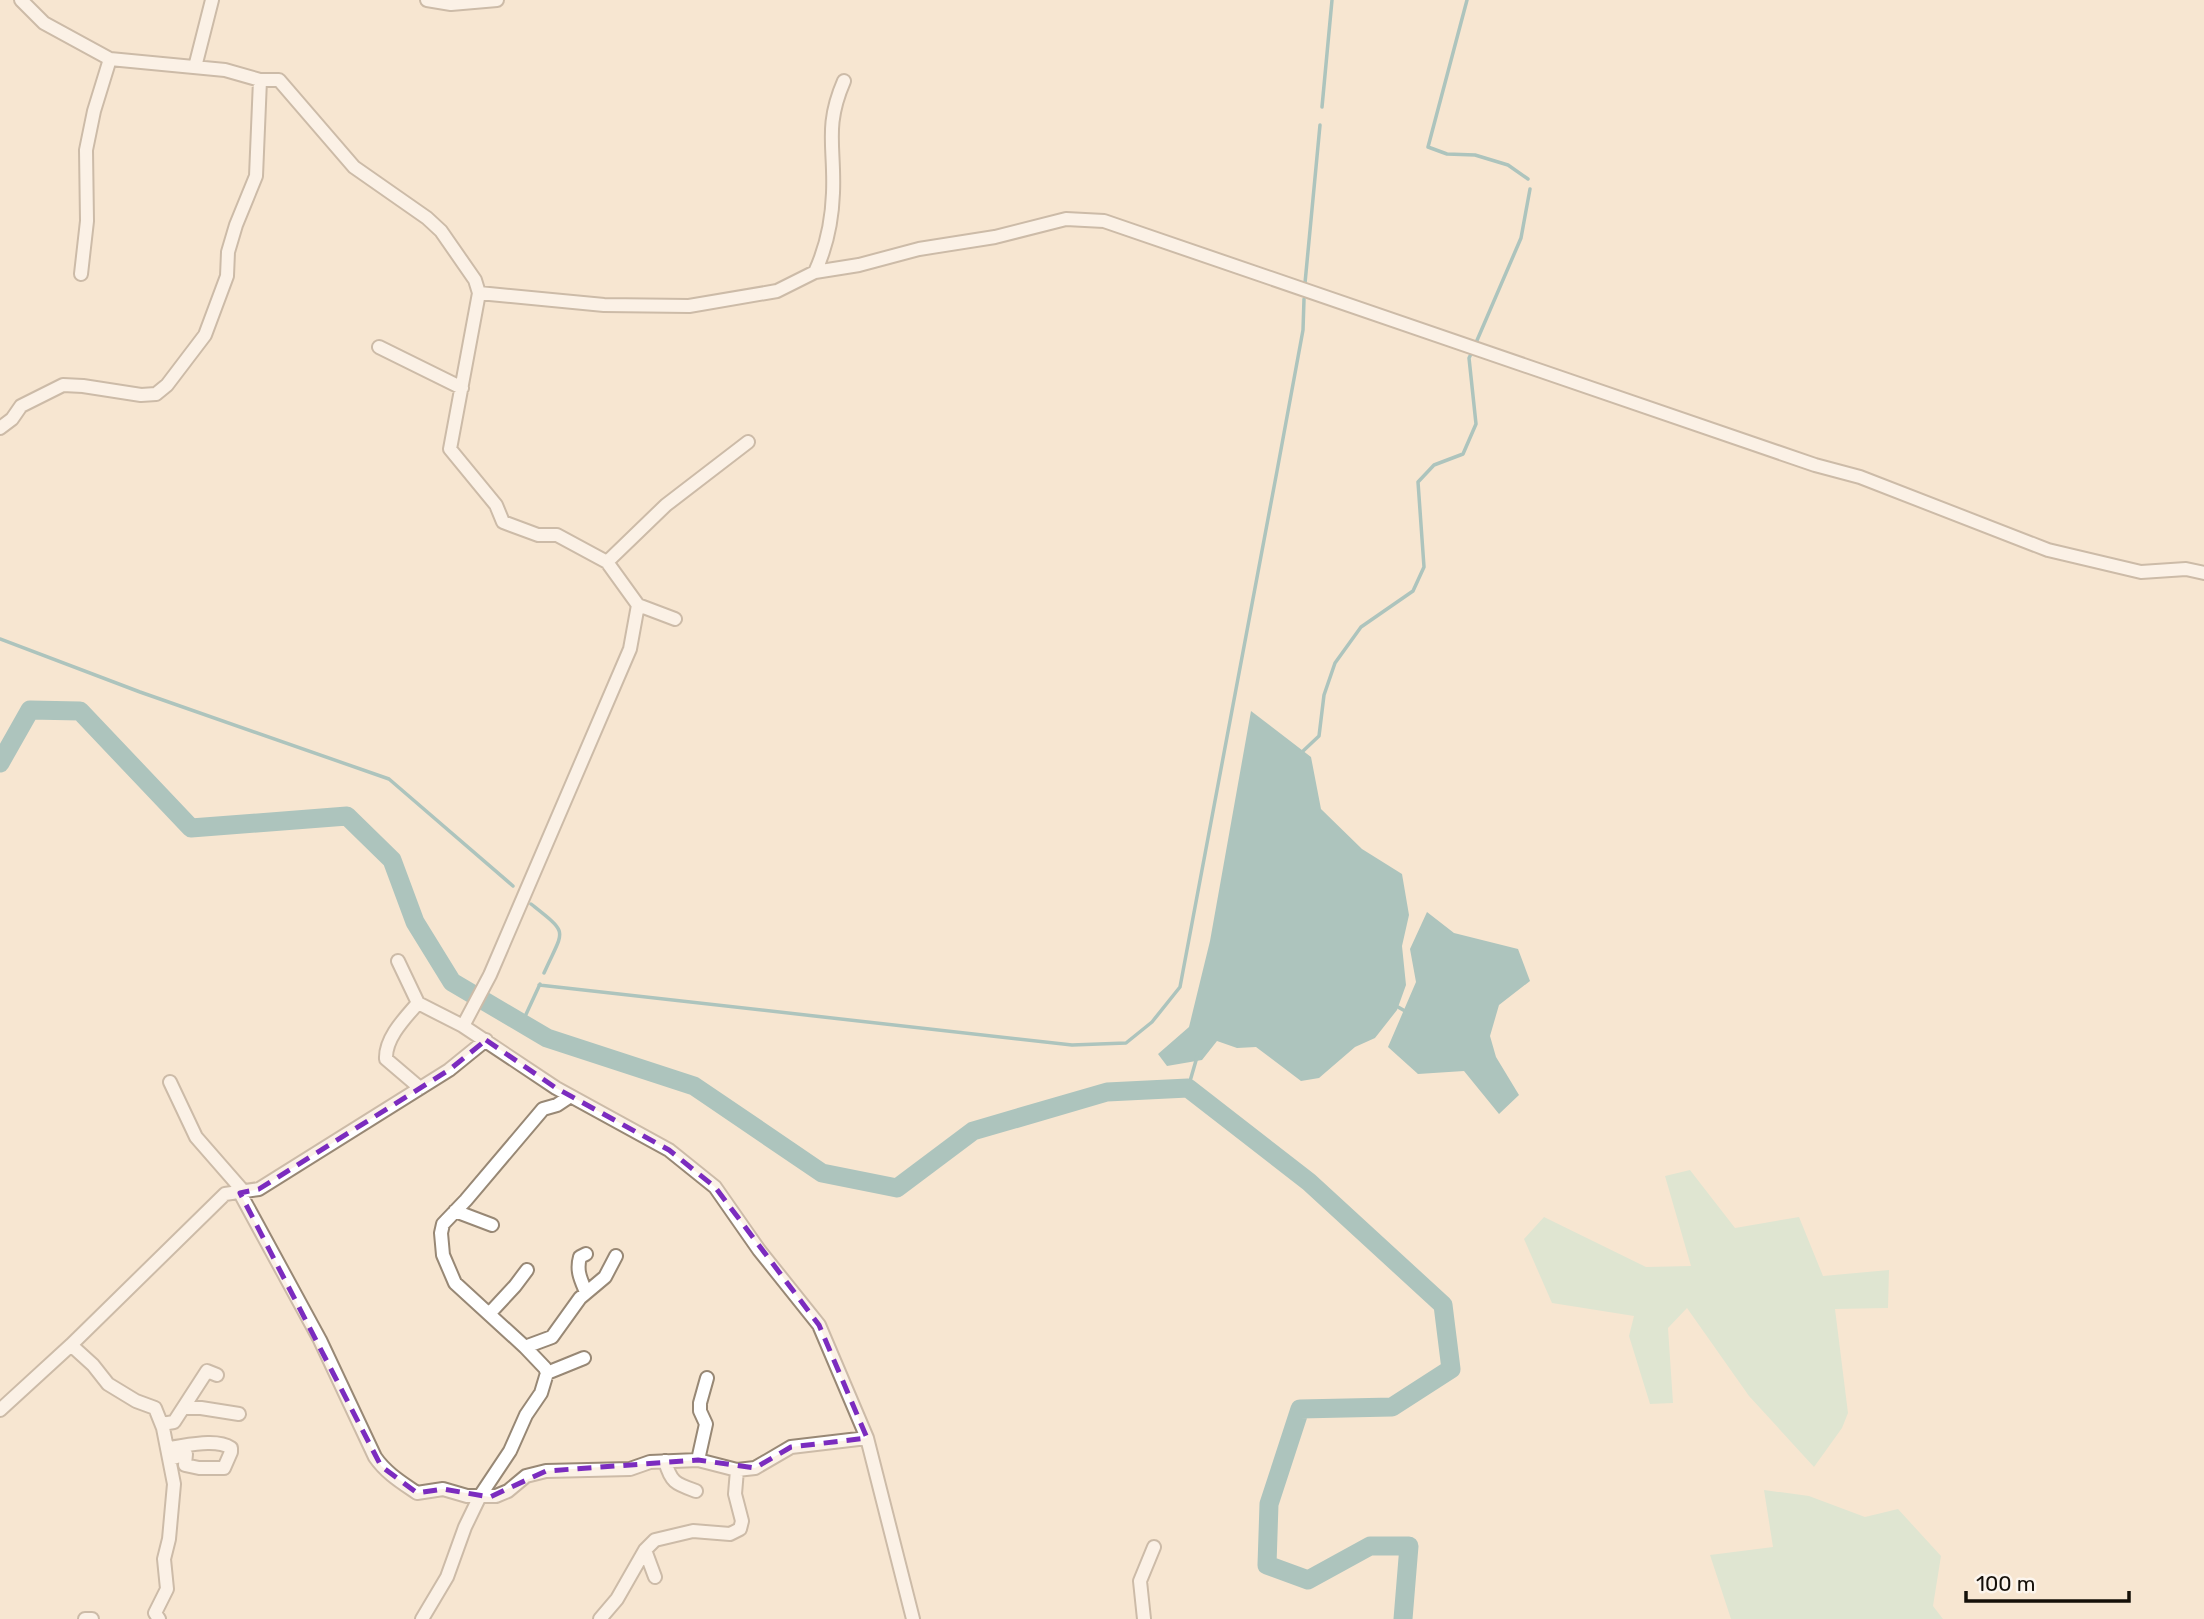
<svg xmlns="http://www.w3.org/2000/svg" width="2204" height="1619" font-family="Rubik,sans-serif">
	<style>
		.green { fill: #c1e5d1 }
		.water { fill: #529ca4 }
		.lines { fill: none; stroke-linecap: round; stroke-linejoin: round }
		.stream { stroke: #529ca4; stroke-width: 3.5 }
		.river { stroke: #529ca4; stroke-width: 19 }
		.minor-casing { stroke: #988875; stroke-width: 16 }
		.minor { stroke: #fff; stroke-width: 12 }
		.marked { fill: none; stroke: #7b2cbf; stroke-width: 5; stroke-dasharray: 14 9; stroke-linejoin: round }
	</style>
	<rect width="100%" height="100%" fill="#f7e6d1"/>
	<!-- green -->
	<path class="green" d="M1690 1170 1735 1228 1799 1217 1823 1276 1889 1270 1888 1308 1835 1309 1848 1413 1842 1428 1814 1467 1749 1396 1687 1308 1668 1328 1673 1403 1650 1404 1629 1336 1634 1316 1552 1303 1524 1239 1544 1217 1646 1267 1691 1266 1665 1176Z
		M1764 1490 1809 1496 1865 1517 1898 1509 1941 1556 1933 1606 1943 1619H1731L1710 1555 1773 1547Z"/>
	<!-- water -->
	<path class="water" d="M1251 711 1311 757 1321 809 1362 849 1402 874 1409 915 1402 946 1406 985 1397 1010 1375 1038 1355 1047 1319 1078 1301 1081 1256 1047 1237 1048 1217 1041 1202 1060 1167 1066 1158 1054 1189 1027 1210 941Z
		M1427 912 1454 933 1518 949 1530 981 1499 1005 1490 1036 1496 1057 1519 1095 1499 1114 1464 1071 1418 1074 1388 1047 1416 982 1410 949Z"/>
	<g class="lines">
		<!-- stream -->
		<path class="stream" d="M1467 0 1428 147 1447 154 1475 155 1508 165 1528 179
			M1322 107 1332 0
			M1305 283 1320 125
			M1475 345 1521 238 1530 189
			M0 639 140 692 389 779 513 886
			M1302 752 1319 736 1324 695 1335 663 1361 627 1413 591 1424 567 1418 482 1434 465 1463 454 1476 424 1469 358 1472 352
			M531 904C570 935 564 928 544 973
			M539 985 1072 1045 1126 1043 1152 1022 1180 987 1277 471 1303 330 1304 299
			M1398 1007 1405 1011
			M522 1023 540 984
			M1188 1088 1197 1057"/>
		<!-- river -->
		<path class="river" d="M0 763 30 710 80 711 191 828 347 816 392 860 415 922 452 982 547 1038 694 1086 822 1173 897 1188 973 1131 1107 1092 1188 1088 1309 1182 1443 1305 1451 1369 1392 1407 1300 1409 1269 1504 1267 1565 1308 1580 1370 1546H1409L1403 1619"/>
		<!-- minor casing -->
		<g class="minor-casing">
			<path id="minor" d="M21 0 44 23 110 59 225 70 260 80H279L354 167 427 218 441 231 475 280 479 293 450 449 496 505 503 522 538 535H557L607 562 638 605 630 649 490 975 463 1026 556 1088 669 1150 715 1187 759 1250 819 1325 867 1438 913 1619
				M427 0 451 4 497 0
				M195 67 212 0
				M815 272C827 246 832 221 833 193 835 147 824 127 844 81
				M81 274 87 221 86 150 94 111 110 59
				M479 293 604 305 689 306 777 291 815 272 859 265 919 249 995 237 1066 219 1104 221 1815 465 1860 477 2048 550 2141 572 2186 569 2204 573
				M379 347 462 388
				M0 428 12 419 21 406 63 385 83 386 141 395 156 394 167 385 205 335 227 276 228 252 236 225 256 176 260 80
				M607 562 666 505 748 442
				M638 605 675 619
				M398 961 418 1003
				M170 1082 196 1137 244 1192
				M420 1088 386 1059C385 1038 405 1018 418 1003L463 1026
				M240 1193 320 1340 375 1457C386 1473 401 1482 417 1493L443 1489 467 1496H496L508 1491 526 1476 546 1471 630 1469 650 1462 698 1460 737 1470 755 1468 791 1447 867 1438
				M455 1211 492 1225
				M586 1254 580 1257C576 1271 581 1280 586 1292
				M489 1314 515 1286 527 1270
				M71 1345 93 1365 108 1384 136 1401 155 1408 163 1428 174 1484 169 1539 164 1559 167 1589 155 1613 159 1619
				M525 1347 552 1337 580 1298 605 1277 616 1256
				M547 1373 584 1358
				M185 1408H201L239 1414
				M0 1410 71 1345 225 1194 259 1189 449 1070 486 1040
				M162 1424 174 1422 207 1371 217 1375
				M168 1448C186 1446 216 1438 231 1448V1452L224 1468H199L185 1465 186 1454 170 1459
				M698 1460 706 1424 700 1411V1403L707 1378
				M665 1461C671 1483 676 1484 696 1491
				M645 1550 655 1577
				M85 1619H92
				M422 1619 447 1577 465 1527 480 1496 510 1451 526 1415 541 1393 547 1373 545 1368 525 1347 455 1283 443 1255 441 1233 443 1224 466 1200 543 1109 557 1105 569 1097
				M600 1619 617 1599 645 1550 655 1540 693 1531 730 1534 740 1529 742 1521 735 1494 737 1470
				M1144 1619 1140 1581 1154 1547"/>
		</g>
		<!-- minor -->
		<use href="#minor" class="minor"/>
	</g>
	<!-- marked area -->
	<path d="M0 0H2204V1619H0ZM486 1040 556 1088 669 1150 715 1187 819 1325 867 1438 791 1447 755 1468 698 1460 546 1471 490 1497 443 1489 417 1493 381 1466 240 1193 259 1189 449 1070Z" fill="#f7e6d1" fill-opacity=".55" fill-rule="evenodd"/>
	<path class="marked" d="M486 1040 556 1088 669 1150 715 1187 819 1325 867 1438 791 1447 755 1468 698 1460 546 1471 490 1497 443 1489 417 1493 381 1466 240 1193 259 1189 449 1070Z"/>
	<!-- scale -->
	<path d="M1966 1591v10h163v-10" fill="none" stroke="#151009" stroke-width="3.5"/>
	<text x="1976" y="1591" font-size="21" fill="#151009" stroke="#fcf5ed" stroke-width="5" paint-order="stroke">100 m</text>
</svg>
